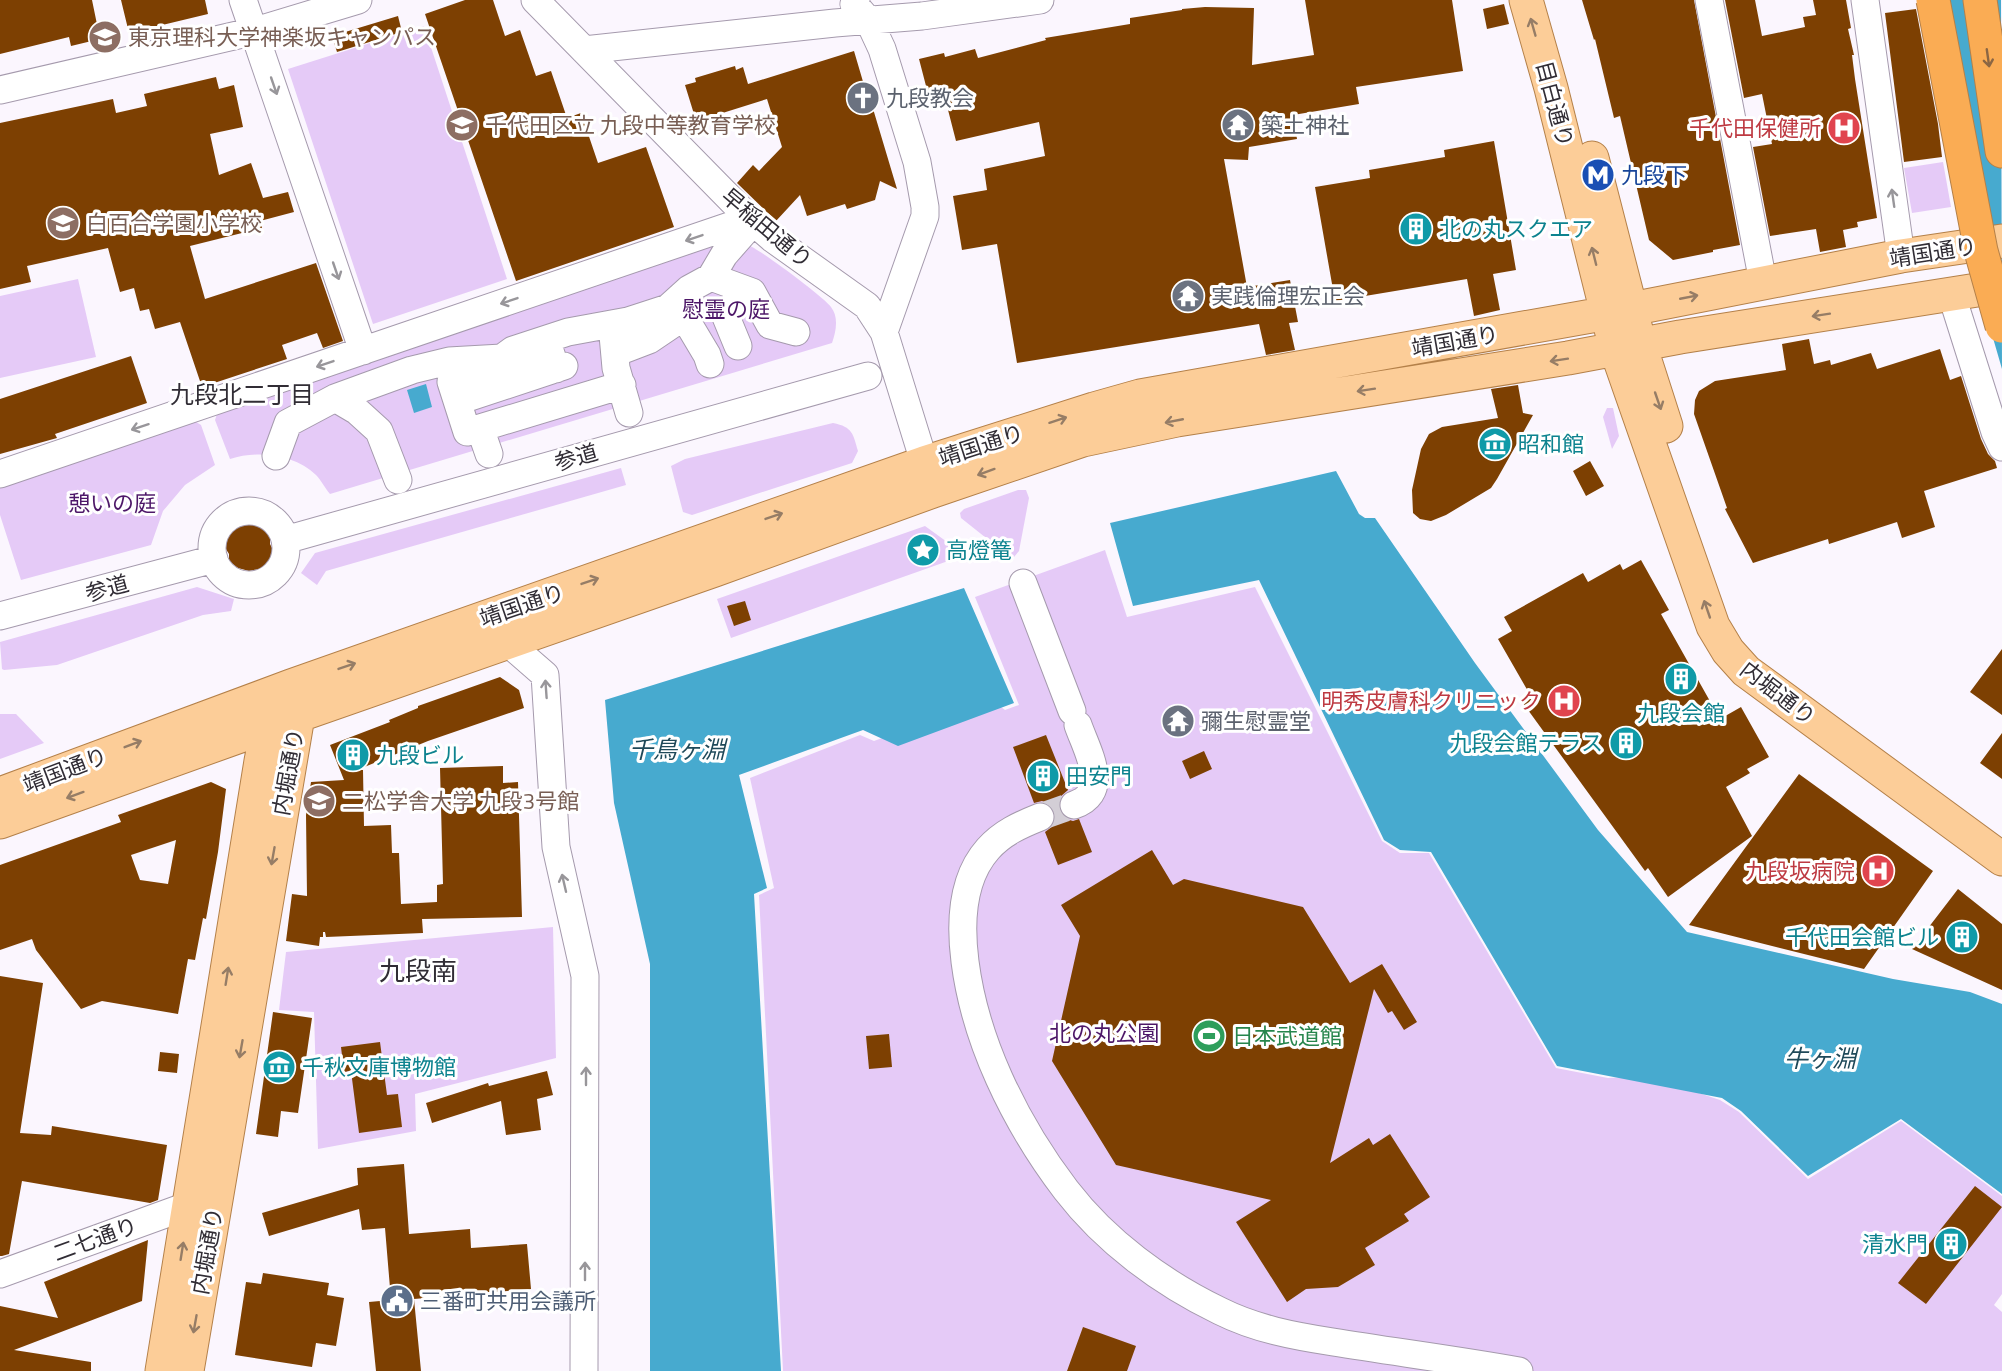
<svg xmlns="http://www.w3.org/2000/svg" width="2002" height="1371" font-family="'Titillium Web','Noto Sans JP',sans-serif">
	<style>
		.green { fill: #e5caf7 }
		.water { fill: #47aacf }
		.building { fill: #7d4002; fill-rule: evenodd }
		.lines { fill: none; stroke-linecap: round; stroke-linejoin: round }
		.minor-tunnel { stroke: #d3ced6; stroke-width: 27; stroke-dasharray: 27 14; stroke-linecap: butt }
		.minor-casing { stroke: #a59aad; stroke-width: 29 }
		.major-casing { stroke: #b48049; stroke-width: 35 }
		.highway-casing { stroke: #b48049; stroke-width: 35 }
		.minor { stroke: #fff; stroke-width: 27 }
		.major { stroke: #fccd98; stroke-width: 33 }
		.highway { stroke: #faac54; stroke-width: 33 }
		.highway-bridge-casing { stroke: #b48049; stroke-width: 35; stroke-linecap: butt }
		.highway-bridge { stroke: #faac54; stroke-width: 33 }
		.oneway { stroke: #967d66 }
		.oneway2 { stroke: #8b6643 }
		.oneway3 { stroke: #98969a }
		.labels { text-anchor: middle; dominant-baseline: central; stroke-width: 6; stroke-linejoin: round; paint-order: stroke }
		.education-label { font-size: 22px; fill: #785e54; stroke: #fff; text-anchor: start }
		.worship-label { font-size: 22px; fill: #5b616d; stroke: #fff; text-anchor: start }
		.street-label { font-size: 22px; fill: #312d35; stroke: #fff }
		.health-label { font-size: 22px; fill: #be3a42; stroke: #fff; text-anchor: end }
		.transit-label { font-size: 22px; fill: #164399; stroke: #fff; text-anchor: start }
		.culture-label { font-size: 22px; fill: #0d838f; stroke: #fff; text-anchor: start }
		.park-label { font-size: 22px; fill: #4d1768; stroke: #fff }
		.leisure-label { font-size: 22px; fill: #27864d; stroke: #fff; text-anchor: start }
		.service-label { font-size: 22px; fill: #4e5e75; stroke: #fff; text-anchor: start }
		.neighbourhood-label { font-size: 24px; fill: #312d35; stroke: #fff }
		.water-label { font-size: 24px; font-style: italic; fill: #1f4959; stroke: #fff }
		.quarter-label { font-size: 26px; fill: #312d35; stroke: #fff }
	</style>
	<rect width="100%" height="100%" fill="#fbf6fe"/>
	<!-- green -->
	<path class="green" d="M424 26 507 279 373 324 288 69Z
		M1943 162 1951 207 1912 213 1904 168Z
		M724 242C732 243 741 243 748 245 758 248 824 297 831 307 839 317 836 332 832 343L330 494C325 488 321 480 316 475 294 454 258 450 230 459L215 420 218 411Z
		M78 279 96 357 0 378V296Z
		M1607 408H1613L1619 436 1612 449 1603 417Z
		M193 420 201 425 215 465 185 485 163 511 151 545 21 580 0 515V486Z
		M833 423C853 427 853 434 858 451L852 463 692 515 683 512 671 466 685 459Z
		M621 468 626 485 326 571 317 585 301 573 315 553Z
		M1018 490H1026L1029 498 1019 551 1014 557H1010L961 518 960 513 964 509Z
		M925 526 965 555 731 638 717 599Z
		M1105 550 1127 617 1255 587 1382 841 1400 853H1429L1556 1068 1608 1078 1648 1076 1720 1100 1739 1112 1808 1179 1901 1121 2002 1196V1294L1994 1305 2002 1312V1371H783L759 895 774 888 750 778 860 735 874 741 989 698 1005 710 1019 705 975 597Z
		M197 587 234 599 231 611 203 615 57 665 4 670 2 669 0 642Z
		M0 714H16L44 743 0 759Z
		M553 927 556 1058 415 1094 416 1131 318 1149 314 1012 279 1010 286 952Z"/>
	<!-- water -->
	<path class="water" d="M1931 0H2001L2002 369 1984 307Z
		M426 384 432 407 414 413 407 390Z
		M1336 471 1359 514 1365 518H1375L1475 663 1598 830 1687 932 1893 979 1970 992 2002 1004V1194L1901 1119 1808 1176 1741 1111 1722 1098 1557 1066 1431 852 1400 850 1384 840 1259 580 1133 606 1110 523Z
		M964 588 1014 703 898 746 863 730 739 775 767 888 754 894 781 1371H650V964L614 803 605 700Z"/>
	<!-- building -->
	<path class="building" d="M0 0H92L100 39 71 46 69 37 0 54Z
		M121 0H205L208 14 129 33Z
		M465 0H493L505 36 520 30 536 76 551 71 567 118 581 113 598 163 646 147 674 227 516 281 425 14Z
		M1305 0H1452L1463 71 1356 87 1359 104 1293 115 1297 139 1249 147 1248 160 1224 159 1247 287 1290 280 1298 322 1289 323 1295 350 1266 355 1259 324 1017 363 997 244 962 250 953 196 987 190 984 169 1045 156 1039 122 956 141 947 106 932 109 919 59 944 53 945 57 975 49 978 58 1046 40 1045 38 1130 24V18L1182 10V9L1205 7 1254 8 1252 65 1314 55Z
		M1582 0H1694L1740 245 1713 250V252L1673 260 1649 240 1620 116 1614 118 1595 39 1594 40Z
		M1725 0H1755L1762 36 1805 27 1803 17 1816 15 1813 0H1846L1851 28 1848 29 1854 55H1852L1855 79 1877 218 1857 222 1858 227 1843 230 1846 247 1820 252 1816 229 1770 236 1753 147 1772 144 1762 94 1744 98Z
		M1504 4 1509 24 1487 29 1483 9Z
		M1916 9 1938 124 1942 157 1904 162 1885 13Z
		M398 16 402 32 337 52 332 36Z
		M854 51 869 102H871L897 189 880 181 875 200 847 209 845 204 807 216 800 195 776 221 737 183 753 165 759 171 782 147 767 99 713 116 715 121 698 127 685 85 696 82 695 78 735 66 736 70 743 67 748 84Z
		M216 77 219 89 234 85 243 127 210 134 219 175 251 163 263 198 288 192 294 212 260 221 262 228 190 246 205 299 316 263 343 341 323 348 317 333 282 345 287 359 202 387 180 322 155 329 149 309 140 311 134 288 120 292 108 248 27 266 31 282 0 289V123L113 99 116 113 147 106 144 94Z
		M1494 141 1516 270 1493 274 1500 310 1474 316 1467 279 1335 301 1315 187 1370 178 1369 170 1445 157 1444 150Z
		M1809 339 1814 364 1830 360 1831 365 1871 353 1877 369 1940 349 1950 380 1961 376 1981 439 1988 454 1995 461 1997 468 1924 491 1935 527 1902 538 1897 522 1829 544 1828 539 1753 563 1725 509 1727 508 1694 414 1695 400 1699 391 1715 381 1786 370 1782 344Z
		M131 356 147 403 55 434 57 438 0 454V399Z
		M1518 385 1523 413 1533 415 1497 479 1491 488 1446 515 1431 521 1420 519 1413 513 1412 490 1421 449 1429 434 1442 427 1498 418 1491 389Z
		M1590 461 1604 486 1586 496 1573 471Z
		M242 523 261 525 270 533V544L273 550 272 559 264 568 249 571 238 568 229 561V554L224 546 229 532Z
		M1641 560 1669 610 1661 614 1720 719 1741 707 1769 757 1747 769 1750 773 1726 787 1752 836 1668 897 1648 868 1645 871 1520 699 1529 693 1498 639 1512 631 1504 617 1583 573 1588 582 1620 564 1623 570Z
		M745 601 751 620 734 626 727 606Z
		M2002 649V715L1970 692Z
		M500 677 519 690 524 708 428 741 357 770H363L364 826 391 825 392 853H399L401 904 437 902V885L443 884 440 768 503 766V783L518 782 522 917 422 919 423 933 326 937 325 932H323V937H320L319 946 286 941 292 894 307 896 306 815 311 782 344 780 330 745 390 722 389 720 418 708V706Z
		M2002 733V779L1980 763Z
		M1046 735 1068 790 1060 797 1058 805 1060 812 1066 819 1073 821 1079 819 1092 852 1058 865 1045 832 1053 826 1056 819 1055 812 1049 804 1042 801 1034 803 1013 747Z
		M1204 751 1212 769 1190 779 1182 761Z
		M1799 774 1933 871 1864 969 1689 925Z
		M211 782 226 789 218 852 206 919 203 918 195 960 188 959 178 1014 102 1001 81 1009 36 950 32 939 0 950V865L121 822 118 815ZM176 840 168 884 140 880 131 855Z
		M1152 850 1173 885 1184 879 1303 907 1350 983 1382 964 1417 1022 1404 1030 1392 1011 1388 1013 1374 989 1330 1163 1369 1138 1373 1145 1390 1134 1430 1197 1404 1214 1409 1221 1365 1248 1375 1265 1338 1287 1306 1289 1287 1302 1236 1222 1271 1200 1116 1165 1052 1061 1080 936 1061 905Z
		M1958 889 2002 924V990L1912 949Z
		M0 976 43 983 20 1133 51 1135 52 1126 167 1145 158 1200 150 1203 22 1181 9 1254 2 1256H0Z
		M273 1012 312 1018 298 1113 281 1111 278 1137 256 1134Z
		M889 1034 892 1067 869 1069 866 1036Z
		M380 1042 387 1095 398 1094 402 1127 359 1133 351 1071 344 1072 341 1047Z
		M160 1052 179 1054 177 1073 158 1071Z
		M547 1071 553 1095 537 1099 541 1130 506 1135 501 1101 432 1123 426 1103 488 1083 489 1086Z
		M404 1164 409 1234 470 1229 471 1248 527 1244 531 1289 414 1299 421 1371H376L369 1302 391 1300 385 1228 362 1230 359 1209 269 1236 262 1213 358 1185 357 1168Z
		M1975 1186 2002 1207 1926 1304 1898 1283Z
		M148 1240 142 1301 14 1350 91 1362V1371H0V1306L58 1318 44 1282Z
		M263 1273 329 1283 327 1295 344 1298 336 1346 316 1343 312 1367 235 1355 246 1282 261 1284Z
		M1083 1327 1136 1346 1127 1371H1067Z"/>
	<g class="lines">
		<!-- minor-tunnel -->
		<path class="minor-tunnel" d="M1040 817 1074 805"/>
		<!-- minor casing -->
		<g class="minor-casing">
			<path id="minor" d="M243 0 363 351
				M535 0 750 219 773 239 867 306 884 332 930 481
				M856 0 854 4 869 21 882 49 917 162 925 207V216L884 332
				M1709 0 1763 282
				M1865 0 1901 256
				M584 50 835 23 922 16 1040 0
				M0 90 255 31 358 0
				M753 222 724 255 711 277 752 292 770 325 796 332
				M1951 293 1995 432 2002 447
				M676 303 707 355 710 364
				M612 324 616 368 629 413
				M738 346 724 312 752 292
				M615 353 649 340 683 317
				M556 369 550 351 451 382 467 432 622 385
				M335 398 357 411 379 431 398 480
				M458 401 564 366
				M480 428 489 454
				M276 456 288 423 335 398 412 370 449 361 502 358 513 350 568 332 628 321 668 308 689 289 711 277
				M0 474 750 219
				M212 548a37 37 0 1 1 74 0a37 37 0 1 1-74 0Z
				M285 540 868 376
				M1023 583 1072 711
				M0 616 214 559
				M507 642 545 675 556 847 585 976 584 1371
				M1074 805C1112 792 1087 751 1078 725
				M1040 817C1020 825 1002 833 988 849 939 904 972 1018 999 1078 1017 1118 1040 1156 1066 1190 1106 1242 1162 1283 1220 1311 1256 1329 1294 1336 1333 1342 1395 1352 1457 1360 1519 1371
				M0 1274 190 1205"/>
		</g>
		<!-- major casing -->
		<g class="major-casing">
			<path id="major" d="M1526 0 1551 88 1616 349 1713 626 1728 651 1746 671 2002 859
				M1592 158 1640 345 1666 426
				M0 794 291 686 924 463 1094 409 1140 396 1631 309 1901 256 2002 241
				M0 822 268 726 715 570 933 491 1083 440 1177 420 1568 358 1680 337 2002 286
				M162 1371 261 761 268 726 277 711
				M187 1371 298 716 294 699"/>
		</g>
		<!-- highway casing -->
		<g class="highway-casing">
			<path id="highway" d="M1980 0 2002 151"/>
		</g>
		<!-- minor -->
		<use href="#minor" class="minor"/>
		<!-- major -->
		<use href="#major" class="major"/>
		<!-- highway -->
		<use href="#highway" class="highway"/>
		<!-- highway-bridge casing -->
		<g class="highway-bridge-casing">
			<path id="highway-bridge" d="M1933 0 1981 251 2002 326"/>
		</g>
		<!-- highway-bridge -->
		<use href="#highway-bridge" class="highway-bridge"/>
	</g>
	<!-- one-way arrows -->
	<defs><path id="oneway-shaft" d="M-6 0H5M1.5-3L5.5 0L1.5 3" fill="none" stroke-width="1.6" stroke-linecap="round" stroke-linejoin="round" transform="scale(1.5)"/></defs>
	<g class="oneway">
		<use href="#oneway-shaft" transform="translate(1533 27) rotate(-106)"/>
		<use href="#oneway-shaft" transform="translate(1594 256) rotate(-104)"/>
		<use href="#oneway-shaft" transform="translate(1689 297) rotate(-11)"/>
		<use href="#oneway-shaft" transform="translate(1821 315) rotate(171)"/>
		<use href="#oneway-shaft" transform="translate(1559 360) rotate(171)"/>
		<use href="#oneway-shaft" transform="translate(1366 390) rotate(171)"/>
		<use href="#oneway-shaft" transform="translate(1658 401) rotate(71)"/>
		<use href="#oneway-shaft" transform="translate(1058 420) rotate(-18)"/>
		<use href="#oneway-shaft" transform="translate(1174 421) rotate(169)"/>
		<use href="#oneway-shaft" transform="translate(986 472) rotate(160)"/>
		<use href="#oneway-shaft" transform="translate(774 516) rotate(-19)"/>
		<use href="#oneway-shaft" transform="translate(590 581) rotate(-19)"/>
		<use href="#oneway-shaft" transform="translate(1707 609) rotate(-109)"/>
		<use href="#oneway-shaft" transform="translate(347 666) rotate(-19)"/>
		<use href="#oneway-shaft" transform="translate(133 744) rotate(-21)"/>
		<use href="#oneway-shaft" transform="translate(75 795) rotate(160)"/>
		<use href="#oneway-shaft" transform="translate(273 856) rotate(100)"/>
		<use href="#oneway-shaft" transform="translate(227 976) rotate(-81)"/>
		<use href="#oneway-shaft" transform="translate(241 1049) rotate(100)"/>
		<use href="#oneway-shaft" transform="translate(182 1251) rotate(-81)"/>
		<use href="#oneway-shaft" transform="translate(195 1324) rotate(100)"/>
	</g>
	<use class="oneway2" href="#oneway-shaft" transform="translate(1988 58) rotate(82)"/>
	<g class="oneway3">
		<use href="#oneway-shaft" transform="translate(274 86) rotate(71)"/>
		<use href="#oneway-shaft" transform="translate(1893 198) rotate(-98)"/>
		<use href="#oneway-shaft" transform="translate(694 238) rotate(161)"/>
		<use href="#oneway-shaft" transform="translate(336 271) rotate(71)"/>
		<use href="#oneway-shaft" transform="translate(509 301) rotate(161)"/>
		<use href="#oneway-shaft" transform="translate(325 364) rotate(161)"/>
		<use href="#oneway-shaft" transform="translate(140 427) rotate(162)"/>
		<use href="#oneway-shaft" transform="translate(546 689) rotate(-94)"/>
		<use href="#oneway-shaft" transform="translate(564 883) rotate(-103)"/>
		<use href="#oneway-shaft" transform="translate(586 1076) rotate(-90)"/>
		<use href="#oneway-shaft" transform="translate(585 1271) rotate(-90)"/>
	</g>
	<!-- icons -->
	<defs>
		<g id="university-disc" transform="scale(1.725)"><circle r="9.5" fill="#8d6e63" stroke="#fff"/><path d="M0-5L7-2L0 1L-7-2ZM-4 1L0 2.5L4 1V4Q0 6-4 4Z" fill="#fff"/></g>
		<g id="church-disc" transform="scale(1.725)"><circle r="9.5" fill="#6b7280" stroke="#fff"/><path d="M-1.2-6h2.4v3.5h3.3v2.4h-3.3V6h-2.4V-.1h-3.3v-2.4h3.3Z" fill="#fff"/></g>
		<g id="school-disc" transform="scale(1.725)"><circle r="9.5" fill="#8d6e63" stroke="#fff"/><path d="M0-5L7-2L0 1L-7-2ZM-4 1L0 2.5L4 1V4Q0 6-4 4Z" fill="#fff"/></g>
		<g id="temple-disc" transform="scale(1.725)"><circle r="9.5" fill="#6b7280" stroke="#fff"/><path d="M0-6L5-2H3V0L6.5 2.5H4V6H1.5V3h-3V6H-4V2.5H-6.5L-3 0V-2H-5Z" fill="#fff"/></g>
		<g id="hospital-disc" transform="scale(1.725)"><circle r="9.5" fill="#e0444e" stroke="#fff"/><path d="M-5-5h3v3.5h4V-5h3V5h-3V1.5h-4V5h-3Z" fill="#fff"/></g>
		<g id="metro-disc" transform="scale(1.725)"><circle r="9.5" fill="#1a4fb4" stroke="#fff"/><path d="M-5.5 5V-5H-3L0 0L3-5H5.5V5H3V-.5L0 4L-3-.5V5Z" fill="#fff"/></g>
		<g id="building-disc" transform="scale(1.725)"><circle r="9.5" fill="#0f9aa8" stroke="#fff"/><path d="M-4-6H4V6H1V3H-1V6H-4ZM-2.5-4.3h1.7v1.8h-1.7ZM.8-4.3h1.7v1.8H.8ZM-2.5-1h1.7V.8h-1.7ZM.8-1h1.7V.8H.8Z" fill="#fff"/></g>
		<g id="museum-disc" transform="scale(1.725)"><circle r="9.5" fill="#0f9aa8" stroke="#fff"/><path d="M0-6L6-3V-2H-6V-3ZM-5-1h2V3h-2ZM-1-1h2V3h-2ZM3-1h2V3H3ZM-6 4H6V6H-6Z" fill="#fff"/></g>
		<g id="sight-disc" transform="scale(1.725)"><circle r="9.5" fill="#0f9aa8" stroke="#fff"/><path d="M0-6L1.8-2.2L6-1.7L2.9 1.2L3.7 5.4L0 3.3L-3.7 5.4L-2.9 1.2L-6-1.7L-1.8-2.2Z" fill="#fff"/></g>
		<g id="stadium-disc" transform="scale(1.725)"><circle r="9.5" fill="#2e9e5b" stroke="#fff"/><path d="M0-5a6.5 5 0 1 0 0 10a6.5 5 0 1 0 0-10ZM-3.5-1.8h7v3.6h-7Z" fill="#fff"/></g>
		<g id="civic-disc" transform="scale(1.725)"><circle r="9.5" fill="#5c6f8a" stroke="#fff"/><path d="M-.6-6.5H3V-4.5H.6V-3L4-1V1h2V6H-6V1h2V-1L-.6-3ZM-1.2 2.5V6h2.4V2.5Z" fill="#fff"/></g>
	</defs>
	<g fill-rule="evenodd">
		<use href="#university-disc" x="105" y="37"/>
		<use href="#church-disc" x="863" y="98"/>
		<use href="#school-disc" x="462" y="125"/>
		<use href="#temple-disc" x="1238" y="125"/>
		<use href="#hospital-disc" x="1844" y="128"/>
		<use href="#metro-disc" x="1598" y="175"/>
		<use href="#school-disc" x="63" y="223"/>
		<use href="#building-disc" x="1416" y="229"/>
		<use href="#temple-disc" x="1188" y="296"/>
		<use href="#museum-disc" x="1495" y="444"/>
		<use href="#sight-disc" x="923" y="550"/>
		<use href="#building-disc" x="1681" y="679"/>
		<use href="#hospital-disc" x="1564" y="701"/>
		<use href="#temple-disc" x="1178" y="721"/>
		<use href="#building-disc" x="1626" y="743"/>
		<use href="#building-disc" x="353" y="755"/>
		<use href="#building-disc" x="1043" y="776"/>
		<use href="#university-disc" x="319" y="801"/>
		<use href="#hospital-disc" x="1878" y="871"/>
		<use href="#building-disc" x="1962" y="937"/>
		<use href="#stadium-disc" x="1209" y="1036"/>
		<use href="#museum-disc" x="279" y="1067"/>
		<use href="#building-disc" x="1951" y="1244"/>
		<use href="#civic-disc" x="397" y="1301"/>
	</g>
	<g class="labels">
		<!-- education labels -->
		<g class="education-label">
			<text x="128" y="37">東京理科大学神楽坂キャンパス</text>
			<text x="485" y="125">千代田区立 九段中等教育学校</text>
			<text x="86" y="223">白百合学園小学校</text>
			<text x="342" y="801">二松学舎大学 九段3号館</text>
		</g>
		<!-- worship labels -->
		<g class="worship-label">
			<text x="886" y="98">九段教会</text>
			<text x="1261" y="125">築土神社</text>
			<text x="1211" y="296">実践倫理宏正会</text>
			<text x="1201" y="721">彌生慰霊堂</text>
		</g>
		<!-- street labels -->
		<g class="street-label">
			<text transform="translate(1555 104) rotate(75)">目白通り</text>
			<text transform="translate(767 228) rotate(40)">早稲田通り</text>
			<text transform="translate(1933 252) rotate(-9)">靖国通り</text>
			<text transform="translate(1455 341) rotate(-10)">靖国通り</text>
			<text transform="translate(981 445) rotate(-18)">靖国通り</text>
			<text transform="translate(576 457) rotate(-16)">参道</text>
			<text transform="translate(107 588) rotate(-15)">参道</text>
			<text transform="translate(522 605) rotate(-19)">靖国通り</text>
			<text transform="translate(1778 693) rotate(38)">内堀通り</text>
			<text transform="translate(65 770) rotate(-21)">靖国通り</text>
			<text transform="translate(288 772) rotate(-80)">内堀通り</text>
			<text transform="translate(95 1239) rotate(-20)">二七通り</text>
			<text transform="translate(207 1251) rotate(-80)">内堀通り</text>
		</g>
		<!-- health labels -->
		<g class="health-label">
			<text x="1821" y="128">千代田保健所</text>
			<text x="1541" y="701">明秀皮膚科クリニック</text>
			<text x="1855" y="871">九段坂病院</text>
		</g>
		<!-- transit labels -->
		<g class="transit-label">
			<text x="1621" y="175">九段下</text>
		</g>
		<!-- culture labels -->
		<g class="culture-label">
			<text x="1439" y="229">北の丸スクエア</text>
			<text x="1518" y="444">昭和館</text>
			<text x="946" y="550">高燈篭</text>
			<text x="1681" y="713" text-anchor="middle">九段会館</text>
			<text x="1603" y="743" text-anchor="end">九段会館テラス</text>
			<text x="376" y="755">九段ビル</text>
			<text x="1066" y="776">田安門</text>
			<text x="1939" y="937" text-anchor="end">千代田会館ビル</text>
			<text x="302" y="1067">千秋文庫博物館</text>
			<text x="1928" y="1244" text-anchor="end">清水門</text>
		</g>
		<!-- park labels -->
		<g class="park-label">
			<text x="726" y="309">慰霊の庭</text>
			<text x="112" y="503">憩いの庭</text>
			<text x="1104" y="1033">北の丸公園</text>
		</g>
		<!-- leisure labels -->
		<g class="leisure-label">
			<text x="1232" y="1036">日本武道館</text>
		</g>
		<!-- service labels -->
		<g class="service-label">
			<text x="420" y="1301">三番町共用会議所</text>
		</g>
		<!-- neighbourhood labels -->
		<g class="neighbourhood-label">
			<text x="242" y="394">九段北二丁目</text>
		</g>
		<!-- water labels -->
		<g class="water-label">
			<text x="677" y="749">千鳥ヶ淵</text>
			<text x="1820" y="1058">牛ヶ淵</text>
		</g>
		<!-- quarter labels -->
		<g class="quarter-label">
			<text x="418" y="970">九段南</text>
		</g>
	</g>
</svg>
